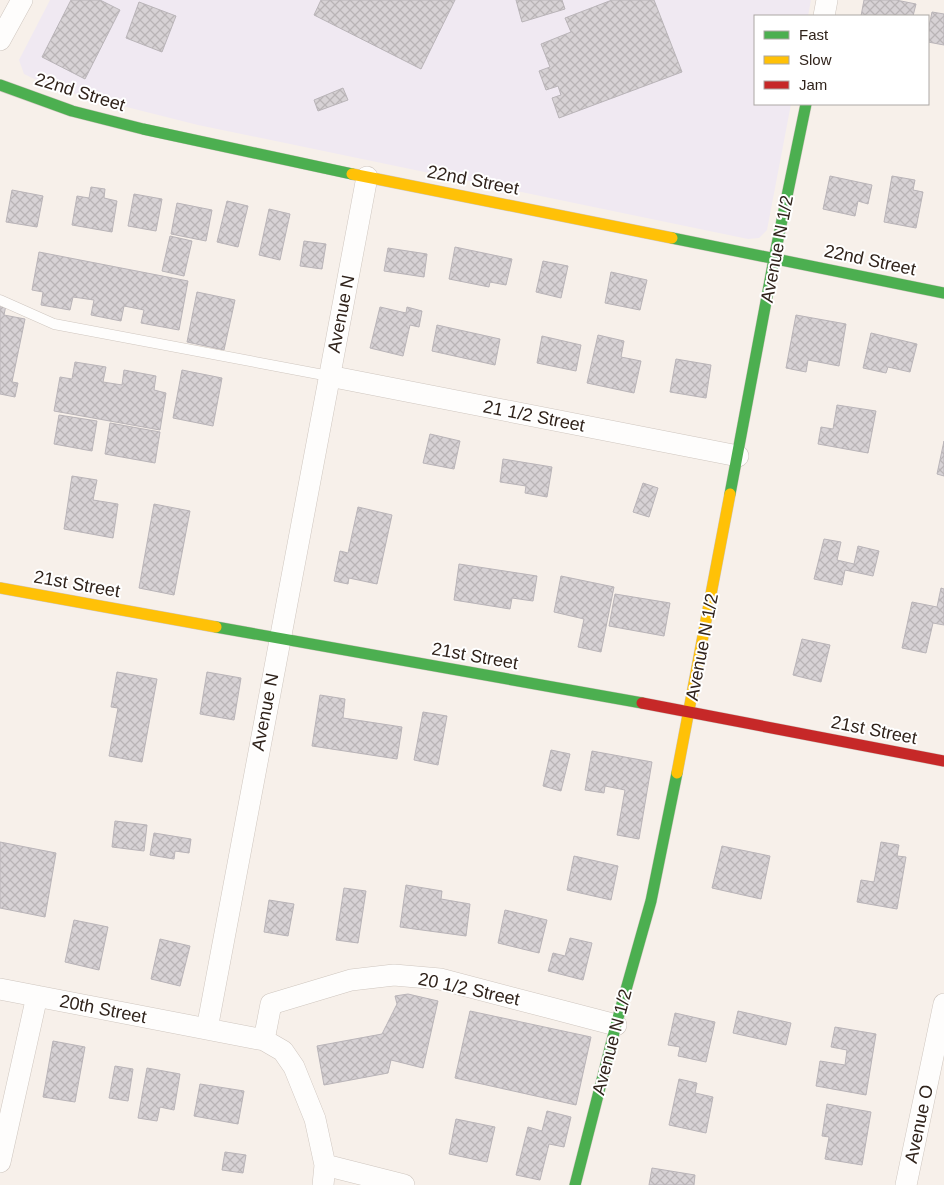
<svg xmlns="http://www.w3.org/2000/svg" width="944" height="1185" font-family="Arial,sans-serif">
	<style>
		.education { fill: #f0e9f2 }
		.building { fill: url(#building-cross-hatch); stroke: #b9b4b8 }
		.lines { fill: none; stroke-linecap: round; stroke-linejoin: round }
		.lane-casing { stroke: #cfc6bf; stroke-width: 11 }
		.street-casing { stroke: #cfc6bf; stroke-width: 22 }
		.fast-casing { stroke: #cfc6bf; stroke-width: 12 }
		.slow-casing { stroke: #cfc6bf; stroke-width: 12 }
		.jam-casing { stroke: #cfc6bf; stroke-width: 12 }
		.lane { stroke: #fefdfc; stroke-width: 10 }
		.street { stroke: #fefdfc; stroke-width: 21 }
		.fast { stroke: #4caf50; stroke-width: 11 }
		.slow { stroke: #ffc107; stroke-width: 11 }
		.jam { stroke: #c62828; stroke-width: 11 }
		.labels { text-anchor: middle; dominant-baseline: central; stroke-width: 4; stroke-linejoin: round; paint-order: stroke }
		.street-label { font-size: 18px; fill: #30231b; stroke: #fff }
	</style>
	<defs>
		<pattern id="building-cross-hatch" width="8" height="8" patternUnits="userSpaceOnUse" patternTransform="scale(1.25)"><rect width="8" height="8" fill="#d7d2d5"/><path d="M0 0l8 8M0 8l8-8" fill="none" stroke="#b9b4b6"/></pattern>
	</defs>
	<rect width="100%" height="100%" fill="#f7f0ea"/>
	<!-- education -->
	<path class="education" d="M50 0H811L808 16H755V104H791L767 230 759 238 748 239 198 125 55 89 24 74 19 60Z"/>
	<!-- building -->
	<path class="building" d="M71 0H100L120 10 85 79 42 57Z
		M321 0H455L421 69 314 15Z
		M516 0H562L565 9 522 22Z
		M612 0H654L682 72 559 118 552 98 561 95 558 86 546 90 539 71 550 67 541 44 571 32 565 18Z
		M864 0H896L916 4 913 16H861Z
		M139 2 176 16 162 52 126 38Z
		M932 12 944 14V45L928 42V31Z
		M343 88 348 100 318 111 314 100Z
		M830 176 872 185 868 204 858 201 855 216 823 209Z
		M892 176 915 180 913 190 923 192 916 228 884 222Z
		M91 187 105 189 104 198 117 201 112 232 72 225 77 196 89 198Z
		M12 190 43 196 37 227 6 222Z
		M134 194 162 199 156 231 128 226Z
		M227 201 248 206 238 247 217 242Z
		M177 203 212 210 206 241 171 234Z
		M269 209 290 214 280 260 259 255Z
		M170 236 192 241 184 276 162 271Z
		M304 241 326 244 322 269 300 266Z
		M455 247 512 259 506 285 490 282 489 287 449 279Z
		M388 248 427 254 424 277 384 271Z
		M39 252 188 281 179 330 141 323 144 310 124 306 121 321 91 315 94 300 73 297 70 310 41 305 43 292 32 290Z
		M543 261 568 266 561 298 536 292Z
		M611 272 647 280 640 310 605 303Z
		M197 292 235 300 224 350 187 342Z
		M0 303 6 305 4 315 25 319 12 382 18 383 15 397 0 394Z
		M380 307 406 313 407 307 422 311 419 327 410 325 403 356 370 348Z
		M796 315 846 324 839 366 808 360 806 372 786 368Z
		M437 325 500 339 495 365 432 351Z
		M871 333 917 344 910 372 888 367 886 373 863 368Z
		M598 335 624 341 621 357 641 361 634 393 587 383Z
		M542 336 581 345 576 371 537 363Z
		M676 359 711 365 706 398 670 392Z
		M75 362 106 367 103 382 122 385 124 370 156 376 154 390 166 393 160 430 54 411 60 377 72 379Z
		M182 370 222 378 213 426 173 418Z
		M837 405 876 411 868 453 818 444 821 427 833 429Z
		M59 415 97 421 92 451 54 444Z
		M110 423 160 432 155 463 105 454Z
		M430 434 460 441 454 469 423 463Z
		M944 441V476L937 474Z
		M503 459 552 467 547 497 525 493 526 486 500 482Z
		M72 476 97 480 93 500 118 504 113 538 64 529Z
		M643 483 658 488 649 517 633 512Z
		M154 504 190 511 174 595 139 588Z
		M358 507 392 515 377 584 349 578 348 584 334 581 340 551 348 553Z
		M824 539 841 542 837 560 854 564 858 546 879 551 873 576 845 570 842 585 814 579Z
		M459 564 537 576 533 601 512 598 510 609 454 600Z
		M561 576 614 587 601 652 578 647 584 619 554 612Z
		M941 588 944 589V625L933 623 926 653 902 648 912 602 937 607Z
		M615 594 670 603 664 636 609 626Z
		M802 639 830 645 821 682 793 675Z
		M117 672 157 679 142 762 109 756 118 708 111 707Z
		M207 672 241 678 234 720 200 714Z
		M320 695 345 699 343 718 402 727 397 759 312 746Z
		M423 712 447 716 438 765 414 760Z
		M551 750 570 754 561 791 543 786Z
		M592 751 652 762 639 839 617 835 625 790 605 786 604 793 585 790Z
		M115 821 147 825 144 851 112 847Z
		M154 833 191 839 189 853 175 851 174 859 150 855Z
		M0 842 56 853 45 917 0 908Z
		M881 842 899 845 897 856 906 857 897 909 857 902 861 880 874 882Z
		M722 846 770 856 761 899 712 888Z
		M574 856 618 866 611 900 567 890Z
		M406 885 442 891 441 899 470 904 466 936 400 927Z
		M344 888 366 891 358 943 336 940Z
		M269 900 294 904 288 936 264 932Z
		M505 910 547 920 539 953 498 943Z
		M74 920 108 927 99 970 65 962Z
		M570 938 592 943 583 980 548 971 553 953 565 956Z
		M160 939 190 946 180 986 151 979Z
		M408 994 438 1001 423 1068 391 1060 388 1073 324 1085 317 1046 382 1034 397 1004 395 996Z
		M470 1011 591 1037 576 1105 455 1078Z
		M738 1011 791 1023 786 1045 733 1033Z
		M675 1013 715 1022 706 1062 678 1056 680 1047 668 1045Z
		M835 1027 876 1034 866 1095 816 1086 820 1061 845 1065 847 1050 831 1047Z
		M53 1041 85 1047 75 1102 43 1097Z
		M115 1066 133 1069 128 1101 109 1098Z
		M147 1068 180 1074 174 1110 160 1107 157 1121 138 1118Z
		M679 1079 697 1083 695 1093 713 1097 706 1133 669 1125Z
		M200 1084 244 1091 238 1124 194 1116Z
		M827 1104 871 1112 862 1165 825 1159 829 1137 822 1136Z
		M547 1111 571 1117 564 1147 549 1144 540 1180 516 1175 528 1127 542 1131Z
		M456 1119 495 1127 487 1162 449 1154Z
		M225 1152 246 1155 243 1173 222 1170Z
		M652 1168 695 1175 694 1185H649Z"/>
	<g class="lines">
		<!-- lane casing -->
		<g class="lane-casing">
			<path id="lane" d="M0 300 54 324 329 376"/>
		</g>
		<!-- street casing -->
		<g class="street-casing">
			<path id="street" d="M824 16 827 0
				M0 40 22 0
				M329 376 738 456
				M0 989 264 1040 283 1051 294 1067 315 1119 325 1165 323 1185
				M207 1029 367 177
				M264 1040 271 1004 351 980 394 975 440 979 616 1025
				M0 1162 37 996
				M325 1165 404 1185
				M906 1185 944 1004"/>
		</g>
		<!-- fast casing -->
		<g class="fast-casing">
			<path id="fast" d="M0 85 72 111 143 129 352 174
				M672 238 944 293
				M730 494 774 259 806 104
				M216 627 642 703
				M575 1185 616 1025 651 901 677 773"/>
		</g>
		<!-- slow casing -->
		<g class="slow-casing">
			<path id="slow" d="M352 174 672 238
				M0 588 216 627
				M677 773 730 494"/>
		</g>
		<!-- jam casing -->
		<g class="jam-casing">
			<path id="jam" d="M642 703 944 761"/>
		</g>
		<!-- lane -->
		<use href="#lane" class="lane"/>
		<!-- street -->
		<use href="#street" class="street"/>
		<!-- fast -->
		<use href="#fast" class="fast"/>
		<!-- slow -->
		<use href="#slow" class="slow"/>
		<!-- jam -->
		<use href="#jam" class="jam"/>
	</g>
	<g class="labels">
		<!-- street labels -->
		<g class="street-label">
			<text transform="translate(80 92) rotate(17)">22nd Street</text>
			<text transform="translate(473 180) rotate(11)">22nd Street</text>
			<text transform="translate(777 249) rotate(-79)">Avenue N 1/2</text>
			<text transform="translate(870 260) rotate(12)">22nd Street</text>
			<text transform="translate(341 314) rotate(-79)">Avenue N</text>
			<text transform="translate(534 416) rotate(11)">21 1/2 Street</text>
			<text transform="translate(77 584) rotate(10)">21st Street</text>
			<text transform="translate(702 647) rotate(-79)">Avenue N 1/2</text>
			<text transform="translate(475 656) rotate(10)">21st Street</text>
			<text transform="translate(265 712) rotate(-79)">Avenue N</text>
			<text transform="translate(874 730) rotate(11)">21st Street</text>
			<text transform="translate(469 989) rotate(12)">20 1/2 Street</text>
			<text transform="translate(103 1009) rotate(11)">20th Street</text>
			<text transform="translate(612 1042) rotate(-75)">Avenue N 1/2</text>
			<text transform="translate(919 1124) rotate(-78)">Avenue O</text>
		</g>
	</g>
	<!-- legend -->
	<rect x="754" y="15" width="175" height="90" fill="#ffffff" stroke="#aca7a4"/>
	<rect x="764" y="31" width="25" height="8" fill="#4caf50" stroke="#aca7a4"/>
	<text x="799" y="40" font-size="15" fill="#30231b">Fast</text>
	<rect x="764" y="56" width="25" height="8" fill="#ffc107" stroke="#aca7a4"/>
	<text x="799" y="65" font-size="15" fill="#30231b">Slow</text>
	<rect x="764" y="81" width="25" height="8" fill="#c62828" stroke="#aca7a4"/>
	<text x="799" y="90" font-size="15" fill="#30231b">Jam</text>
</svg>
